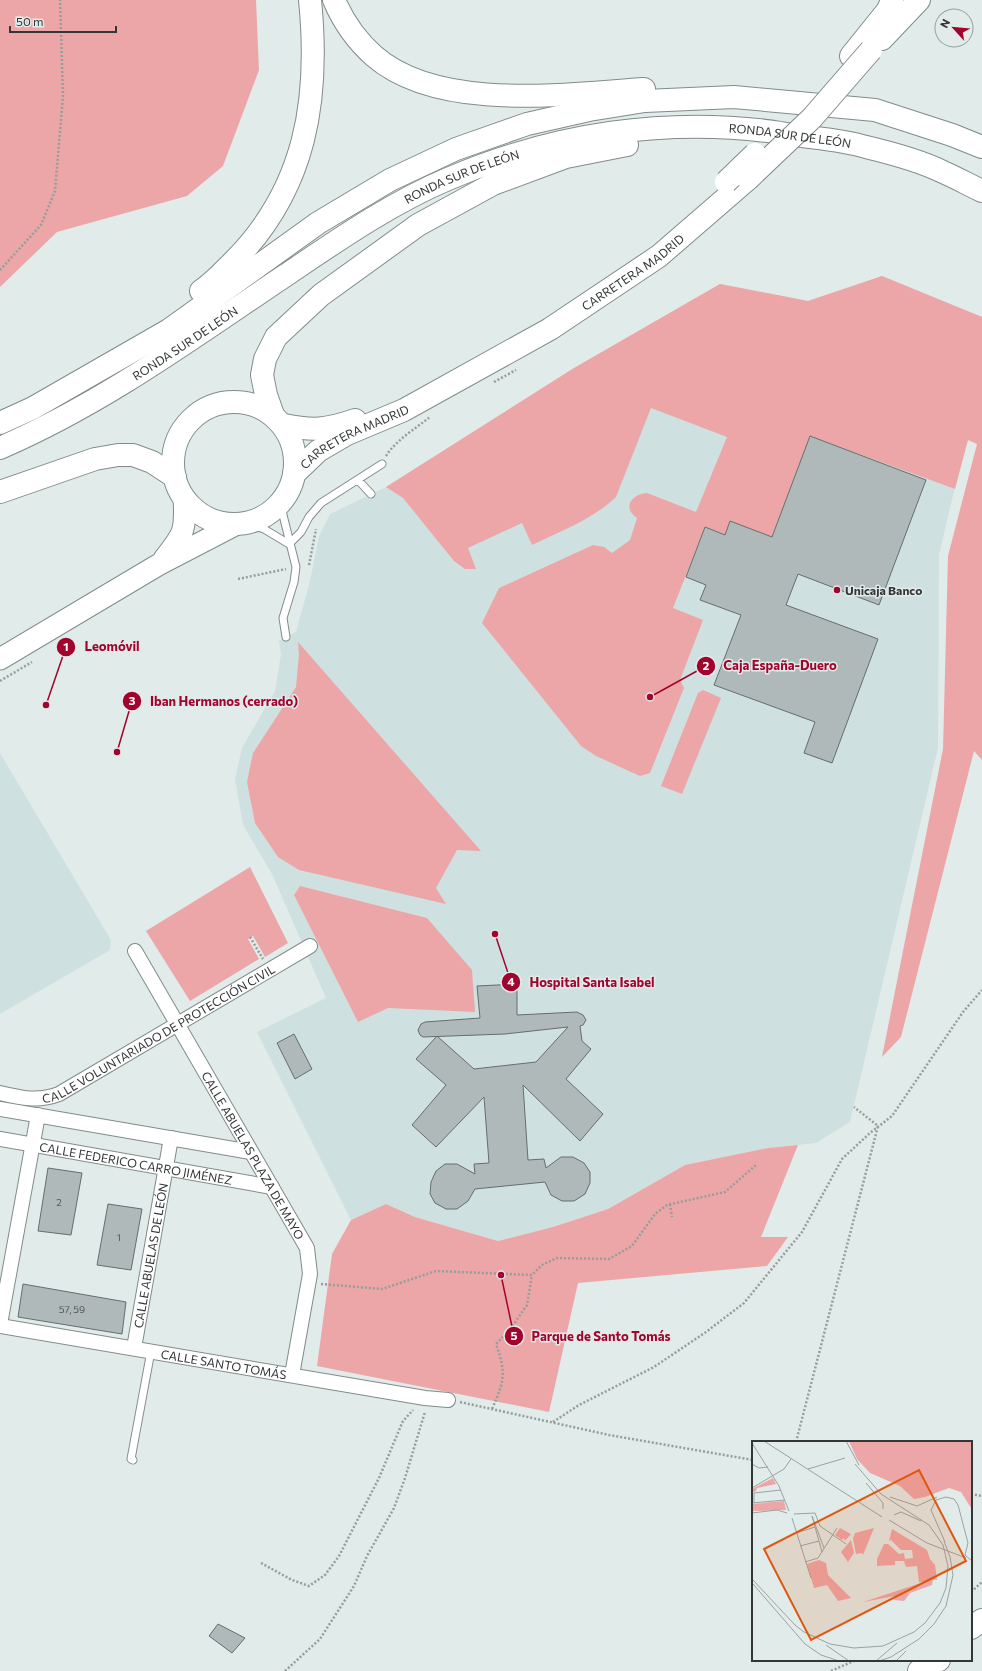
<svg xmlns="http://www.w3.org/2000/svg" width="982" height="1671" font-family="Commissioner,sans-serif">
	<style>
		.built { fill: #cee1e0 }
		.green { fill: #eda6a7 }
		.building { fill: #b0b9b9; stroke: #656d6d }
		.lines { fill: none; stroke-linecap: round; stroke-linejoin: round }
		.lane-casing { stroke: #828b8b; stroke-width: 9 }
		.street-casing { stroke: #828b8b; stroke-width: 16 }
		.secondary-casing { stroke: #828b8b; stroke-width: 23 }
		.highway-casing { stroke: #828b8b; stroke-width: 24 }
		.path { stroke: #969d9c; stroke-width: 2.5; stroke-dasharray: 2 2; stroke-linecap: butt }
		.lane { stroke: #fff; stroke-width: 7 }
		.street { stroke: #fff; stroke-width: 14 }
		.secondary { stroke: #fff; stroke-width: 21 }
		.highway { stroke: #fff; stroke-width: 22 }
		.highway-bridge-casing { stroke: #828b8b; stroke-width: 24; stroke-linecap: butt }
		.highway-bridge { stroke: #fff; stroke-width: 22 }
		.poi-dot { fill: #a2032d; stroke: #e1ebea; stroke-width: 1.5 }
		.labels { text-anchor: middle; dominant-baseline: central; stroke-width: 3; stroke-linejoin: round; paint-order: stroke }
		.number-label { font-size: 10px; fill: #525757 }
		.street-label { font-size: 12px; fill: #333636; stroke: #e1ebea }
		.poi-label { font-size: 12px; font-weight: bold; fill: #333636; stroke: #e1ebea; text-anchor: start }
		.inset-road { fill: none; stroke: #9ba3a2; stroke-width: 1 }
		.view { fill: #df570e; fill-opacity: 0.15; stroke: #df570e; stroke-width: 2 }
		.inset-edge { fill: none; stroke: #333636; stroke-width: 2 }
		.leader { fill: none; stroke: #a2032d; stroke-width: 1.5 }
		.callout-dot { fill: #a2032d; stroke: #e1ebea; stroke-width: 1.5 }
		.mark-label { font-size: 12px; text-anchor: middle; font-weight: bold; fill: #fff }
		.callout-label { font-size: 13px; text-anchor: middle; font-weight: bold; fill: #a2032d; stroke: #e1ebea; stroke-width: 3; stroke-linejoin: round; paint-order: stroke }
	</style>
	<rect width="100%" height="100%" fill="#e1ebea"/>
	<!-- built -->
	<path class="built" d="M882 276 982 317V407L964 449 939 555 938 748 850 1122 816 1143 768 1148 685 1165 608 1209 553 1227 498 1241 415 1217 386 1204 351 1220 257 1032 326 998 272 874 243 825 235 779 242 748 275 691 281 654 279 641 296 632 310 581 319 536 330 514 386 487 574 368 720 284 808 301Z
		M0 753 111 940 110 950 0 1014Z"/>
	<!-- green -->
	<path class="green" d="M0 0H256L259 70 223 166 187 196 57 232 0 287Z
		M882 276 982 317V760L974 751 901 1037 882 1057 943 749 948 556 977 444 968 440 955 489 810 436 772 537 730 522 725 535 705 527 673 608 703 620 680 680 684 688 650 773 640 776 596 756 581 746 482 623 499 588 593 545 604 547 612 553 630 540 637 518C622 508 631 494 647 493L696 512 727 437 651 408 616 497C593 519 561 531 532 545L522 523 468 548 476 569H465L454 561 403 498 386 487 574 368 720 284 808 301Z
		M298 642 481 851 457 850 436 888 446 904 299 870 278 857 255 823 247 782 253 753 296 687 299 654Z
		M703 690 721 698 682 794 661 786 698 693Z
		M250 867 288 943 265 957 253 936 248 939 259 959 190 1001 146 931Z
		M300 886 427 918 472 970 475 1012 388 1008 358 1022 294 895Z
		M798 1145 761 1237H788L767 1266 578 1283 549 1412 317 1366 332 1254 351 1220 386 1204 415 1217 498 1241 553 1227 608 1209 685 1165 768 1148Z"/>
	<!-- building -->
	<path class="building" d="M810 436 926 480 879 605 798 574 786 605 878 639 832 763 804 753 815 722 714 685 741 615 700 600 706 585 686 577 705 527 725 535 730 521 772 537Z
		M517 984V1015L577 1012 583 1015 586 1020 583 1025 580 1026 582 1041 591 1049 566 1079 603 1114 580 1141 523 1085 528 1160 544 1159 546 1168 561 1157H573L584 1163 590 1172V1183L585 1194 574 1201H562L551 1195 545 1182 475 1189 468 1201 457 1209H446L435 1203 430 1194 431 1182 436 1171 445 1164H457L475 1174 474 1164 489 1163 484 1097 436 1147 412 1125 446 1085 416 1059 437 1036 474 1069 536 1062 568 1027 505 1034 423 1037 420 1035 418 1030 421 1024 425 1022 480 1018 477 986Z
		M294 1034 312 1069 295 1079 277 1043Z
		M48 1168 82 1173 71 1235 38 1231Z
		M108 1204 142 1209 131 1270 97 1265Z
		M23 1284 126 1302 122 1334 18 1317Z
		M218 1624 245 1638 232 1653 209 1636Z"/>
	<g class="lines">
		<!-- lane casing -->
		<g class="lane-casing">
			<path id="lane" d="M358 480 371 494
				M280 503 296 567 294 582 283 618 286 637
				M249 524 264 529 289 544
				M289 544 301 532 309 517 321 503 382 464
				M133 1460 131 1459 151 1351"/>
		</g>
		<!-- street casing -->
		<g class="street-casing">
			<g id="street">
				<path id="s1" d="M135 951 307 1248 310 1274 292 1375"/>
				<path id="s2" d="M0 1093C21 1098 38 1102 59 1094L310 946"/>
				<path d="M0 1109 251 1152"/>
				<path id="s3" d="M0 1139 272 1187"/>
				<path d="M0 1324 38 1115"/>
				<path id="s4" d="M0 1326 425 1398 448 1400"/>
				<path id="s5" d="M134 1348 171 1138"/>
			</g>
		</g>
		<!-- secondary casing -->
		<g class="secondary-casing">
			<path id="secondary" d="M164 559C184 534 186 531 184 498
				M0 659 158 565 233 526"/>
		</g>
		<!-- highway casing -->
		<g class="highway-casing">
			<g id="highway">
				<path d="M334 0C343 21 357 41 374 56 438 112 566 94 644 89"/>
				<path d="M882 39 919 0"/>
				<path d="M851 56 888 10 892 0"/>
				<path d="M201 291C213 283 223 272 233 262 306 189 320 100 310 0"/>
				<circle cx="234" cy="463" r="61"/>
				<path d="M273 415 266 395 262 375 265 359 276 337 321 295 418 225 493 184 566 157 627 145"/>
				<path d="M0 423 33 408 169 330 318 223 390 180 456 149 527 124 589 110 645 101 734 97 875 110 952 135 982 147"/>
				<path d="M284 425C313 431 326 430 355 420"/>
				<path id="s6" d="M0 448C104 403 192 338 286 275 338 240 391 203 448 179 552 134 669 116 781 133 809 138 839 139 866 147 891 153 921 161 943 172 957 178 969 185 982 191"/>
				<path id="s7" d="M294 474 318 451 347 434 404 410 550 329 659 256 748 179"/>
				<path d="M0 492 95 459 118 455H133L152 462 175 477"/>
				<path d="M971 1628 982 1620"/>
				<path d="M919 1671 939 1660"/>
			</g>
		</g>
		<!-- path -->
		<path class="path" d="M0 270 41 225 55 191 63 96 60 0
			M494 382 516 370
			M386 456C396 440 415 429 430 417
			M309 565 316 529
			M238 579 286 569
			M0 681 32 662
			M250 937 263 959
			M670 1204 672 1217
			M321 1284 382 1289 436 1271 532 1275 542 1265 557 1258 609 1259 632 1246 655 1214 667 1205 725 1192 756 1165
			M460 1402 609 1435 753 1460
			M492 1409C505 1380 506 1373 496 1344L509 1331 527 1305 532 1275
			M553 1422 579 1405 654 1367 706 1332 744 1303 802 1232 842 1159 870 1133 892 1116 963 1012 982 990
			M796 1442 878 1126 854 1107
			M971 1494 982 1496
			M261 1563 292 1580 309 1586 325 1575 339 1556 379 1478 403 1421 413 1410
			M971 1592 982 1582
			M285 1671 320 1639 354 1586 367 1556 394 1508 405 1478 425 1412
			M831 1671 856 1660"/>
		<!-- lane -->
		<use href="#lane" class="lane"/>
		<!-- street -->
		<use href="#street" class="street"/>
		<!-- secondary -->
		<use href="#secondary" class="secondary"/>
		<!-- highway -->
		<use href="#highway" class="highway"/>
		<!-- highway-bridge casing -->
		<g class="highway-bridge-casing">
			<path id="highway-bridge" d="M748 179 812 118 871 50
				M726 182 755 154"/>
		</g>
		<!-- highway-bridge -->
		<use href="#highway-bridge" class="highway-bridge"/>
	</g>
	<!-- markers -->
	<circle class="poi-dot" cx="837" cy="590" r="4"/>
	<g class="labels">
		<!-- number labels -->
		<g class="number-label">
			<text x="59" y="1202">2</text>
			<text x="119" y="1237">1</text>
			<text x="72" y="1309">57, 59</text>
		</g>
		<!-- street labels -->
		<g class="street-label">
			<text stroke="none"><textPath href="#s6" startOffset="873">RONDA SUR DE LEÓN</textPath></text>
			<text stroke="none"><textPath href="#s6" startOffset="537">RONDA SUR DE LEÓN</textPath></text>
			<text stroke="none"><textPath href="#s7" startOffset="396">CARRETERA MADRID</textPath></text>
			<text stroke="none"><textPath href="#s6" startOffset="213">RONDA SUR DE LEÓN</textPath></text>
			<text stroke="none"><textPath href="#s7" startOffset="72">CARRETERA MADRID</textPath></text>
			<text stroke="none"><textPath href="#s2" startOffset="176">CALLE VOLUNTARIADO DE PROTECCIÓN CIVIL</textPath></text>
			<text stroke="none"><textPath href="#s1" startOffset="236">CALLE ABUELAS PLAZA DE MAYO</textPath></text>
			<text stroke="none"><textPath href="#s3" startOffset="138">CALLE FEDERICO CARRO JIMÉNEZ</textPath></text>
			<text stroke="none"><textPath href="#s5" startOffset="94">CALLE ABUELAS DE LEÓN</textPath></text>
			<text stroke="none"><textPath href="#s4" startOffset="227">CALLE SANTO TOMÁS</textPath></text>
		</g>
		<!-- poi labels -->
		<g class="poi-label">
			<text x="845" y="590">Unicaja Banco</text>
		</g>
	</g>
	<!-- overview -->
	<g transform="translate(752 1441)">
		<rect width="220" height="220" fill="#e1ebea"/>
		<path d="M97 0H220V76L219 67 209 51 197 47 173 56 162 58 148 45 118 32 105 18ZM21 37 24 43 5 47 4 50 0 52V48ZM32 60 34 69 0 70V63ZM88 87 99 93 93 100 92 97 90 99 83 94ZM122 87 111 114 110 112 104 113 101 98 103 92ZM140 88 175 109 178 118 183 124 185 139H181L180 144 158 152 152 160 142 159 143 155 111 161 172 141H167L165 125 154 126 152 120H143V124L125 125V118L132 103H136L147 113 152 112 153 118 161 117 160 109H149L139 99 137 100ZM99 99 102 112 96 121 89 111ZM67 119 74 122 76 134 99 157 86 160 75 144 62 147 55 123Z" fill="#eda6a7"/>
		<path class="inset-road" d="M12 0 130 76M94 0 107 24M0 2 27 45 37 70M0 23 7 27 16 26M56 28 93 17M114 42 131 62V68M0 47 32 28 39 18M138 56 165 65 185 56M0 62 33 59M2 62V52L29 49M0 72 25 69 35 72M42 73 63 72 68 85 94 103M142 74 149 71 169 80M40 77 59 137M137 79 175 102 214 117M44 92 63 86M193 101 179 69 184 59 194 56 202 58 206 64 216 102 213 114 220 120M48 105 67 100M70 111 60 75 72 107M53 121 66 117 85 87M0 138 43 184 52 191 78 203 102 207 131 205 162 191 173 182 188 162 194 147 196 125 191 104 177 84 129 53 103 23M1 143 53 203 69 214 87 220M74 204 97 220M124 220 145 202M127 220 139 216 167 198 182 183 194 165 201 134 198 116 192 100M144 220 154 210"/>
		<path class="view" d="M167 29 214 120 59 199 12 108Z"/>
		<rect width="220" height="220" class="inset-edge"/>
	</g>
	<!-- callouts -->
	<path class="leader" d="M46 705L66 647M650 697L706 666M117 752L132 701M495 934L511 982M501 1275L514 1336"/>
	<g class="callout-dot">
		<circle cx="46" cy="705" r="4"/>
		<circle cx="650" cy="697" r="4"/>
		<circle cx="117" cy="752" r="4"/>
		<circle cx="495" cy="934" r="4"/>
		<circle cx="501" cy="1275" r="4"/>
		<circle cx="66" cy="647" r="10"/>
		<circle cx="706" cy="666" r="10"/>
		<circle cx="132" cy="701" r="10"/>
		<circle cx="511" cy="982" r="10"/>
		<circle cx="514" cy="1336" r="10"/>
	</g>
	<g class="mark-label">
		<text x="66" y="651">1</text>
		<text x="706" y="670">2</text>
		<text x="132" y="705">3</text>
		<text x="511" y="986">4</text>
		<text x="514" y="1340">5</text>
	</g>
	<g class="callout-label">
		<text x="112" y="651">Leomóvil</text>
		<text x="780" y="670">Caja España-Duero</text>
		<text x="224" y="706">Iban Hermanos (cerrado)</text>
		<text x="592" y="987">Hospital Santa Isabel</text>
		<text x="601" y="1341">Parque de Santo Tomás</text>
	</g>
	<!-- north arrow -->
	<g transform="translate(954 28) rotate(297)"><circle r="19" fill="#e1ebea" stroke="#9ba3a2"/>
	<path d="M0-3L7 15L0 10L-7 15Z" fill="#a2032d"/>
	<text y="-6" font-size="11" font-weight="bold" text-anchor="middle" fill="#333636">N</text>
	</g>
	<!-- scale -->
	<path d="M10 26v6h106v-6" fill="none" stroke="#333636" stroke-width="2"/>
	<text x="16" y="26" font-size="12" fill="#333636" stroke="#e1ebea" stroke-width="3" paint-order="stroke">50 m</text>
</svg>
